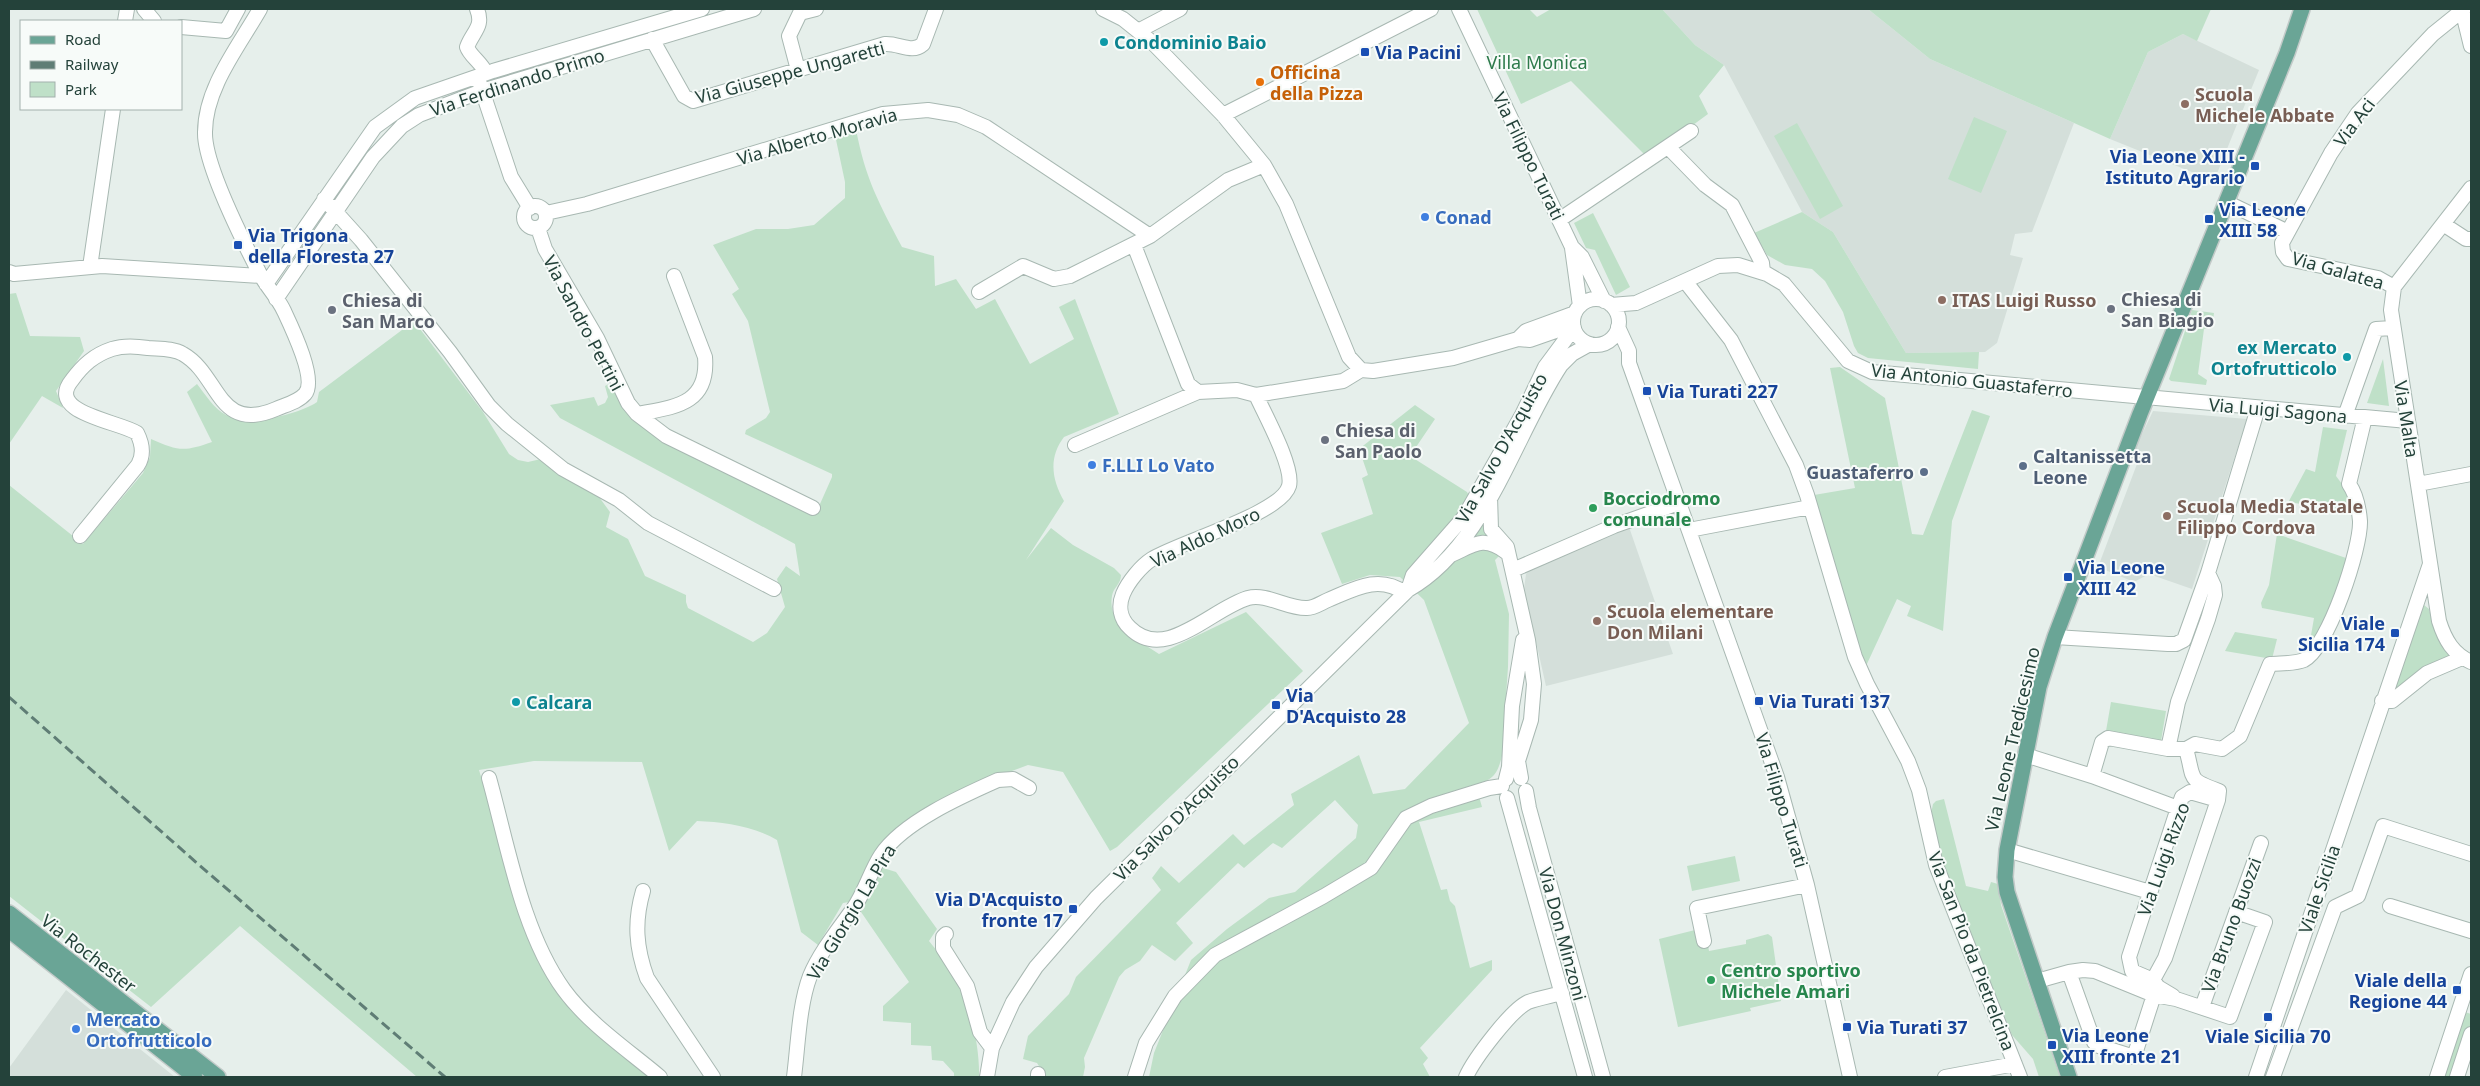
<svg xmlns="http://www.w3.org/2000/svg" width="2480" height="1086" font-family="'Noto Sans',sans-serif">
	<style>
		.built { fill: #d4dfda }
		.green { fill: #bfe0c8 }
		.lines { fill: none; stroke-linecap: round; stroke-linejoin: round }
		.minor-casing { stroke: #a8b8b2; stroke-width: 16 }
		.major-casing { stroke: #c2cac8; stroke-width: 18 }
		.minor { stroke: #fff; stroke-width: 14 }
		.major { stroke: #6aa596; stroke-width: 15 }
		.rail { stroke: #5f7d75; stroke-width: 3; stroke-dasharray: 10 5; stroke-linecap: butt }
		.culture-dot { fill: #0f9aa8; stroke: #f7fbf9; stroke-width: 2 }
		.transit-dot { fill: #1a4fb4; stroke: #f7fbf9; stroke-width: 2 }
		.food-dot { fill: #e8710a; stroke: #f7fbf9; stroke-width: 2 }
		.education-dot { fill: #8d6e63; stroke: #f7fbf9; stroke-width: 2 }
		.shop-dot { fill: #3f7fe0; stroke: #f7fbf9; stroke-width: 2 }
		.worship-dot { fill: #6b7280; stroke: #f7fbf9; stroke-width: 2 }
		.service-dot { fill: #5c6f8a; stroke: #f7fbf9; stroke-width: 2 }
		.leisure-dot { fill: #2e9e5b; stroke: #f7fbf9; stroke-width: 2 }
		.labels { text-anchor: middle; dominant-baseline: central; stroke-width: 4; stroke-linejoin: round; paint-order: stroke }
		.culture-label { font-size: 18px; font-weight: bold; fill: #0d838f; stroke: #f7fbf9; text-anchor: start }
		.transit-label { font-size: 18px; font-weight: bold; fill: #164399; stroke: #f7fbf9; text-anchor: start }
		.park-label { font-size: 18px; fill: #2d7a4b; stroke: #f7fbf9 }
		.street-label { font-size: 18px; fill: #24423a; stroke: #f7fbf9 }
		.food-label { font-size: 18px; font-weight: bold; fill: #c56008; stroke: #f7fbf9; text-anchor: start }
		.education-label { font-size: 18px; font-weight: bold; fill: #785e54; stroke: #f7fbf9; text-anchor: start }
		.shop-label { font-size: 18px; font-weight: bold; fill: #366cbe; stroke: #f7fbf9; text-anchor: start }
		.worship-label { font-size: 18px; font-weight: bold; fill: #5b616d; stroke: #f7fbf9; text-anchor: start }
		.service-label { font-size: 18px; font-weight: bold; fill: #4e5e75; stroke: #f7fbf9; text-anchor: start }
		.leisure-label { font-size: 18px; font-weight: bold; fill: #27864d; stroke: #f7fbf9; text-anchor: start }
	</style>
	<rect width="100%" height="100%" fill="#e6efeb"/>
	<!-- built -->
	<path class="built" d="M1662 9H1868L1930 59 2074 123 2032 232 2015 234 2010 255 2023 258 1997 343 1985 352 1906 353 1833 232 1802 212 1724 65 1695 45Z
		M2183 34 2259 70 2214 181 2110 139 2148 52Z
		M2153 411 2247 419 2192 589 2149 574 2134 582 2098 567 2137 464 2132 455Z
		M1629 527 1673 654 1546 686 1524 589 1526 574 1530 569Z
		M66 990 175 1077H9V1068Z"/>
	<!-- green -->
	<path class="green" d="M1477 9H1529L1537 17 1551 9H1662L1695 45 1724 65 1699 96 1708 114 1648 158 1571 81 1521 104Z
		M1868 9H2211L2197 41 2183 34 2148 52 2110 139 1930 59Z
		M1974 117 2007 131 1981 193 1948 179Z
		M1797 123 1843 206 1820 219 1774 136Z
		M856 129C865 178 879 203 902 247L934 256 935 286 956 279 976 309 995 299 1030 364 1074 339 1059 307 1075 299 1119 414 1064 437C1048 458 1052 480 1064 501L1026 560 1051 528 1073 545 1114 568 1121 575C1121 584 1113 588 1112 596 1107 626 1138 640 1159 654L1246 612 1303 671 1117 847 1110 851 1063 772 1028 765 1001 775 901 827 849 902 843 903 818 945 801 932 777 840C753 826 724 822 697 821L669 851 642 762 534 761 479 770 538 962 557 991 592 1030 650 1077H417L240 926 151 1007 9 896V485L83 544 143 473 150 457 151 439C178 451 184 452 212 442L187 392 197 384C205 394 214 409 226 415 248 426 298 415 317 402L319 392 414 321 483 412 509 454 518 460 528 462 541 459 599 497 610 512 606 527 628 539 645 576 686 595V602L688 608 753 642 767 633 785 607 777 579 786 566 800 576 795 544 560 418 550 405 594 397 598 406 605 403 608 397 605 386 609 384 627 410 816 513 832 477V474L745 434 746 430 766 418 770 412 748 321 732 294 739 289 713 245 756 229H788L814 225 845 198V182L835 135Z
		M1802 212 1833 232 1906 353 1979 352 1978 369 1868 358 1858 353 1854 346 1843 312 1825 281 1812 269 1785 265 1767 255 1754 233Z
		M1593 213 1630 287 1616 295 1595 250 1586 248 1574 223Z
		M16 293 30 336 80 337 84 351 56 391 63 408 42 396 9 444V294Z
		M2192 310 2214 313 2212 328 2204 329 2198 374 2207 380 2206 385 2171 381 2169 379Z
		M2383 359 2389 406 2367 403Z
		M1840 367 1885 398 1912 534 1923 535 1972 410 1990 416 1952 521 1943 631 1907 616 1911 606 1897 599 1866 666 1864 665 1814 495 1855 488 1830 368Z
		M1415 405 1435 419 1410 456 1467 492 1500 555 1495 560 1509 614 1508 667 1502 756C1497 775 1494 778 1476 786L1482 807 1419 822 1441 890 1447 889 1450 901 1455 906 1470 968 1492 960V970L1420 1048 1428 1058 1423 1064 1430 1077H1149L1154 1053 1191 960 1227 929 1269 898 1295 892 1356 838 1358 825 1335 800 1282 848 1273 843 1244 868 1238 863 1176 923 1193 943 1175 961 1152 945 1140 961 1125 970 1119 977 1084 1058 1085 1067 1083 1077H1046L1037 1063 1023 1059 1028 1036 1069 994 1076 977 1161 890 1152 878 1161 866 1179 883 1233 834 1244 845 1294 805 1291 794 1359 755 1373 794 1405 789 1469 723 1424 600 1400 577 1370 575 1342 584 1321 533 1373 514 1362 478 1368 475 1359 449Z
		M2323 427 2347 430 2336 476 2351 496 2353 513 2295 503 2283 512 2306 469 2315 472Z
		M2277 534 2346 558 2340 588 2314 642 2310 641 2314 618 2262 608 2261 603 2269 585Z
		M2424 605 2429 609 2433 625 2452 657 2401 689 2395 688Z
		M2235 632 2277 639 2272 659 2225 651Z
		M2111 702 2166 711 2161 741 2106 731Z
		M1944 799 1966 886 1988 891 1991 882 1998 884 2001 905 2060 1077H2039L2033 1059 2012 1035 1938 855 1930 818 1933 804 1936 801Z
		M1735 856 1740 881 1692 891 1687 866Z
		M880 867 896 872 937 929 929 941C941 956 956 971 963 989 972 1013 980 1052 979 1077H954V1073L943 1061 932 1060 931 1046 911 1045V1023L883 1021V1006L909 982 859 909Z
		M1695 930 1699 947 1708 945 1709 951 1746 944V940L1768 934 1772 937 1781 1001 1750 1008 1751 1011 1678 1027 1659 939Z
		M2459 1010 2471 1014V1034L2457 1077H2437Z"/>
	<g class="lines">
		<!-- minor casing -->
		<g class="minor-casing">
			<path id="minor" d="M144 9 154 21
				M477 9C484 27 473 31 467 47 470 56 481 62 486 73
				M1103 9 1123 19 1153 43 1223 115 1264 165 1286 204 1349 357 1361 370
				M1459 9 1572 247 1582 257 1604 301
				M2462 9 2471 46
				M125 21 127 9
				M181 27 226 31 238 9
				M1138 31 1180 9
				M652 39 684 96 693 101 885 44C899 43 912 54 923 44L936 9
				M798 70 789 36 800 13 816 9
				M480 84 511 177 530 208
				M1223 115 1431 9
				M1668 147 1705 185 1732 205 1762 263 1763 272
				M2471 188 2394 287 2391 310 2439 621C2445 640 2453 654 2471 662
				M324 199 361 240 450 352 489 406 507 424 563 469 619 500 648 523 774 589
				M2226 202 2288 232
				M524 217a11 11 0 1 1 22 0a11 11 0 1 1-22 0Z
				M546 213 587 204 883 114 928 110 958 115 986 127 1150 236
				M1559 220 1691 131
				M2443 224 2466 239H2471
				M538 228 545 249 597 338 628 403 637 414 666 436 813 508
				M1134 245 1188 384 1198 392
				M1572 248 1580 306
				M90 267 113 109
				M9 272 14 274 102 266 261 276
				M1685 281 1731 340 1796 465 1807 495 1855 657 1867 684 1908 761 1919 790 1936 865 2020 1077
				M266 284 375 127 415 98 493 71 702 9
				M2394 287 2378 278 2288 259 2283 252 2282 243 2331 153 2358 113 2433 34 2464 9
				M979 292 1023 266 1054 279 1070 276 1150 236 1228 180 1264 165
				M276 299 373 157 402 126 419 115 482 91 754 9
				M1573 322a23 23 0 1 1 46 0a23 23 0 1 1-46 0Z
				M1611 305 1636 303 1718 266 1738 265 1767 274 1784 284 1848 361 1872 372 2408 421
				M1618 327 1629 351V363L1777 777 1807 885 1850 1077
				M1518 339 1526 331 1575 313
				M1256 395C1265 415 1294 467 1289 486 1281 514 1179 542 1152 559 1141 566 1128 582 1123 594 1118 606 1120 619 1130 628 1165 663 1211 609 1248 598 1267 593 1288 609 1307 608 1314 608 1321 603 1328 600 1354 589 1379 574 1405 593
				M637 414C674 407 709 405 705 357L674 276
				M2345 416 2376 329 2393 328
				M1075 445 1198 392 1237 390 1256 395 1343 381 1361 370 1373 371 1453 358 1518 339 1530 340 1573 325
				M2418 484 2471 474
				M1490 496 1491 529 1507 547 1528 640 1534 684 1531 720 1518 761 1521 778
				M1689 530 1810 507
				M80 536 138 465C144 455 142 443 137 433 118 421 45 413 72 380 83 365 94 355 112 349 124 345 136 346 148 348 160 349 173 348 183 354 220 375 217 434 276 409 285 405 298 402 305 394 317 380 292 328 284 311 278 298 267 287 260 274 244 243 204 164 205 132 205 88 239 46 260 9
				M1451 555C1474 545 1483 535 1506 552
				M1513 570 1614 526 1679 503
				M1408 590 1413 575 1464 517 1522 415 1545 367 1574 328
				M2055 637 2168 644H2176L2184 640 2208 573 2258 408
				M2382 701H2392L2427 673 2462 658
				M2168 749 2178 702 2208 619 2215 595 2214 586 2208 573
				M2186 749 2195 744 2222 749 2240 736 2270 664C2280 663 2295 664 2304 660 2329 646 2361 548 2360 521 2359 509 2356 494 2349 484L2365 417
				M2025 755 2092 776 2102 742 2108 738 2168 749H2186
				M2092 776 2178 808
				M489 778C508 846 522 932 564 990 589 1024 628 1050 660 1077
				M1506 779 1509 767 1512 706 1523 640
				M1526 791 1529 808 1603 1077
				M1507 798 1585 1077
				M2007 850 2150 892
				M643 891C634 922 636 948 647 978L713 1077
				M2390 906 2471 931
				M946 934 943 937V948L967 986 980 1032 992 1048
				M1704 941 1697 908 1807 885
				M2069 972 2094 1042 2099 1046 2134 1057 2154 995
				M2153 980 2132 971 2129 957 2178 808 2182 797 2190 792 2218 800
				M2037 981 2069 972 2083 970 2095 971 2154 995 2176 999 2230 1017 2265 922 2236 912
				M2173 996 2158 987 2153 980 2165 958 2218 800 2219 791C2186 779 2195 780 2186 749
				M2202 1007 2261 843
				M794 1077C798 1046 799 1005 810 976 820 952 838 930 853 909 865 892 870 872 881 855 903 822 962 796 998 780L1013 779 1029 788
				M987 1077 992 1048 1013 1002 1036 967 1096 898 1408 590C1486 546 1514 436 1561 365L1572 354 1590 344
				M1038 1077V1074
				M1135 1077 1146 1043 1175 996 1215 955 1324 896 1371 868 1406 818 1431 806 1489 788 1502 786
				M1466 1077C1474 1059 1511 1010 1528 1002 1539 998 1551 996 1562 993
				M1945 1077 2015 1064
				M2256 1077 2430 564
				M2273 1077 2335 907 2358 896 2383 826 2471 854
				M2437 1077 2471 974
				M2457 1077 2471 1034"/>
		</g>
		<!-- major casing -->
		<g class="major-casing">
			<path id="major" d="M9 913 218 1077
				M9 930 195 1077
				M2069 1077 2007 892 2005 877 2007 850 2039 687 2055 637 2140 414 2287 53 2302 9"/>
		</g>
		<!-- minor -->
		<use href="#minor" class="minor"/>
		<!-- major -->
		<use href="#major" class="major"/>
		<!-- rail -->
		<path class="rail" d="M9 697 198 864 445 1077"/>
	</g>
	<!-- markers -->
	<g class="culture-dot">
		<circle cx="1104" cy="42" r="5"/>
		<circle cx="2347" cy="357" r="5"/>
		<circle cx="516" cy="702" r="5"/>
	</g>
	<g class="transit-dot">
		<rect x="1360" y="47" width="10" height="10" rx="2.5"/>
		<rect x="2250" y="161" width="10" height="10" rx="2.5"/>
		<rect x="2204" y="214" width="10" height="10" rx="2.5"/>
		<rect x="233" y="240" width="10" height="10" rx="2.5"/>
		<rect x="1642" y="386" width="10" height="10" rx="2.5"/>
		<rect x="2063" y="572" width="10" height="10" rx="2.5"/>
		<rect x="2390" y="628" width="10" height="10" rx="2.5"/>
		<rect x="1754" y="696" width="10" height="10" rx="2.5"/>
		<rect x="1271" y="700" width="10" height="10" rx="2.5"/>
		<rect x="1068" y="904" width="10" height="10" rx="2.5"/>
		<rect x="2452" y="985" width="10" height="10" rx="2.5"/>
		<rect x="2263" y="1012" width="10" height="10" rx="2.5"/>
		<rect x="1842" y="1022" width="10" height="10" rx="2.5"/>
		<rect x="2047" y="1040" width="10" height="10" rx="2.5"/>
	</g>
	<circle class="food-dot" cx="1260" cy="82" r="5"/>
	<g class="education-dot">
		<circle cx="2185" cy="104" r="5"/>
		<circle cx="1942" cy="300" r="5"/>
		<circle cx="2167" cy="516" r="5"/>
		<circle cx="1597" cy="621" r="5"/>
	</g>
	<g class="shop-dot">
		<circle cx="1425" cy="217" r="5"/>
		<circle cx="1092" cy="465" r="5"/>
		<circle cx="76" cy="1029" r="5"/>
	</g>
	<g class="worship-dot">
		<circle cx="2111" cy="309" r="5"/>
		<circle cx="332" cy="310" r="5"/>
		<circle cx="1325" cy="440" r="5"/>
	</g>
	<g class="service-dot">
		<circle cx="2023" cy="466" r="5"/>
		<circle cx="1924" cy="472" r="5"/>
	</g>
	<g class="leisure-dot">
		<circle cx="1593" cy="508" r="5"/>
		<circle cx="1711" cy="980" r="5"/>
	</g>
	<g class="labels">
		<!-- culture labels -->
		<g class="culture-label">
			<text x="1114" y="42">Condominio Baio</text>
			<text x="2337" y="347" text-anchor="end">ex Mercato<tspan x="2337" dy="21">Ortofrutticolo</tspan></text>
			<text x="526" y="702">Calcara</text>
		</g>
		<!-- transit labels -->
		<g class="transit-label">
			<text x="1375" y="52">Via Pacini</text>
			<text x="2245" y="156" text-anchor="end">Via Leone XIII -<tspan x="2245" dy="21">Istituto Agrario</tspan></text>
			<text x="2219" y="209">Via Leone<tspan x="2219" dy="21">XIII 58</tspan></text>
			<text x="248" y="235">Via Trigona<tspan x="248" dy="21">della Floresta 27</tspan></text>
			<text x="1657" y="391">Via Turati 227</text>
			<text x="2078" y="567">Via Leone<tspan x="2078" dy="21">XIII 42</tspan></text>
			<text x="2385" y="623" text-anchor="end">Viale<tspan x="2385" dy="21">Sicilia 174</tspan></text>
			<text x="1286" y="695">Via<tspan x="1286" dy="21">D'Acquisto 28</tspan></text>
			<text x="1769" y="701">Via Turati 137</text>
			<text x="1063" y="899" text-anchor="end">Via D'Acquisto<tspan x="1063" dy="21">fronte 17</tspan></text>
			<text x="2447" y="980" text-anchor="end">Viale della<tspan x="2447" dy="21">Regione 44</tspan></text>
			<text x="1857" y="1027">Via Turati 37</text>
			<text x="2062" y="1035">Via Leone<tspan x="2062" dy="21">XIII fronte 21</tspan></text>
			<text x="2268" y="1036" text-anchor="middle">Viale Sicilia 70</text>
		</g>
		<!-- park labels -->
		<g class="park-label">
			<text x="1537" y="62">Villa Monica</text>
		</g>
		<!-- street labels -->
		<g class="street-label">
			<text transform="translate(790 72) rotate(-15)">Via Giuseppe Ungaretti</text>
			<text transform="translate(517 82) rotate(-18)">Via Ferdinando Primo</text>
			<text transform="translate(2354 122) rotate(-53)">Via Aci</text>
			<text transform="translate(817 136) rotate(-16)">Via Alberto Moravia</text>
			<text transform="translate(1529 156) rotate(64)">Via Filippo Turati</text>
			<text transform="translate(2338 270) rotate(16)">Via Galatea</text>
			<text transform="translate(584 323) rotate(62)">Via Sandro Pertini</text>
			<text transform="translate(1972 380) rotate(6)">Via Antonio Guastaferro</text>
			<text transform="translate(2278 410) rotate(5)">Via Luigi Sagona</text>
			<text transform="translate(2407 419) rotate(81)">Via Malta</text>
			<text transform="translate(1501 448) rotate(-61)">Via Salvo D'Acquisto</text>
			<text transform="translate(1205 537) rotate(-25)">Via Aldo Moro</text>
			<text transform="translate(2012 739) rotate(-77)">Via Leone Tredicesimo</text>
			<text transform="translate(1782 800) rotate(73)">Via Filippo Turati</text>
			<text transform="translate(1176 818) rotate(-45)">Via Salvo D'Acquisto</text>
			<text transform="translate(2163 859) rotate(-70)">Via Luigi Rizzo</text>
			<text transform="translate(2319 889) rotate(-71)">Viale Sicilia</text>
			<text transform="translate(851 912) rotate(-59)">Via Giorgio La Pira</text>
			<text transform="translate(2231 925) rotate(-70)">Via Bruno Buozzi</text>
			<text transform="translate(1563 934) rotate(75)">Via Don Minzoni</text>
			<text transform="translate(1972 951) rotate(69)">Via San Pio da Pietrelcina</text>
			<text transform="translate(89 953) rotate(38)">Via Rochester</text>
		</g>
		<!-- food labels -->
		<g class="food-label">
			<text x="1270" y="72">Officina<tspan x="1270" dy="21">della Pizza</tspan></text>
		</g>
		<!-- education labels -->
		<g class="education-label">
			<text x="2195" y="94">Scuola<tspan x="2195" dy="21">Michele Abbate</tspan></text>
			<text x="1952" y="300">ITAS Luigi Russo</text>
			<text x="2177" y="506">Scuola Media Statale<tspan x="2177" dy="21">Filippo Cordova</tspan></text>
			<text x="1607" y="611">Scuola elementare<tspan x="1607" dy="21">Don Milani</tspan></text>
		</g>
		<!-- shop labels -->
		<g class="shop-label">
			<text x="1435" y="217">Conad</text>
			<text x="1102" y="465">F.LLI Lo Vato</text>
			<text x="86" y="1019">Mercato<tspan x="86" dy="21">Ortofrutticolo</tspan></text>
		</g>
		<!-- worship labels -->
		<g class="worship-label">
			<text x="2121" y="299">Chiesa di<tspan x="2121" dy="21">San Biagio</tspan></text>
			<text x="342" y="300">Chiesa di<tspan x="342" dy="21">San Marco</tspan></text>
			<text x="1335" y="430">Chiesa di<tspan x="1335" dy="21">San Paolo</tspan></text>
		</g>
		<!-- service labels -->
		<g class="service-label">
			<text x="2033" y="456">Caltanissetta<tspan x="2033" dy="21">Leone</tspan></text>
			<text x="1914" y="472" text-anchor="end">Guastaferro</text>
		</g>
		<!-- leisure labels -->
		<g class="leisure-label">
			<text x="1603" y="498">Bocciodromo<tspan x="1603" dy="21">comunale</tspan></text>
			<text x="1721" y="970">Centro sportivo<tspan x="1721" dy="21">Michele Amari</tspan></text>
		</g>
	</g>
	<!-- border -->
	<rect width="2480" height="1086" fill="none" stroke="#24423a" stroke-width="20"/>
	<!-- legend -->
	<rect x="20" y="20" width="162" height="90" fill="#f7fbf9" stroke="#a3b1ad"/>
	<rect x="30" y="36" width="25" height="8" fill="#6aa596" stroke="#a3b1ad"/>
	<text x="65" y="45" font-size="15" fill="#24423a">Road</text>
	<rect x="30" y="61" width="25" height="8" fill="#5f7d75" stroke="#a3b1ad"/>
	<text x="65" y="70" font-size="15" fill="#24423a">Railway</text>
	<rect x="30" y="82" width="25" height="15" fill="#bfe0c8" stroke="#a3b1ad"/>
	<text x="65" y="95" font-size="15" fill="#24423a">Park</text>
</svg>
